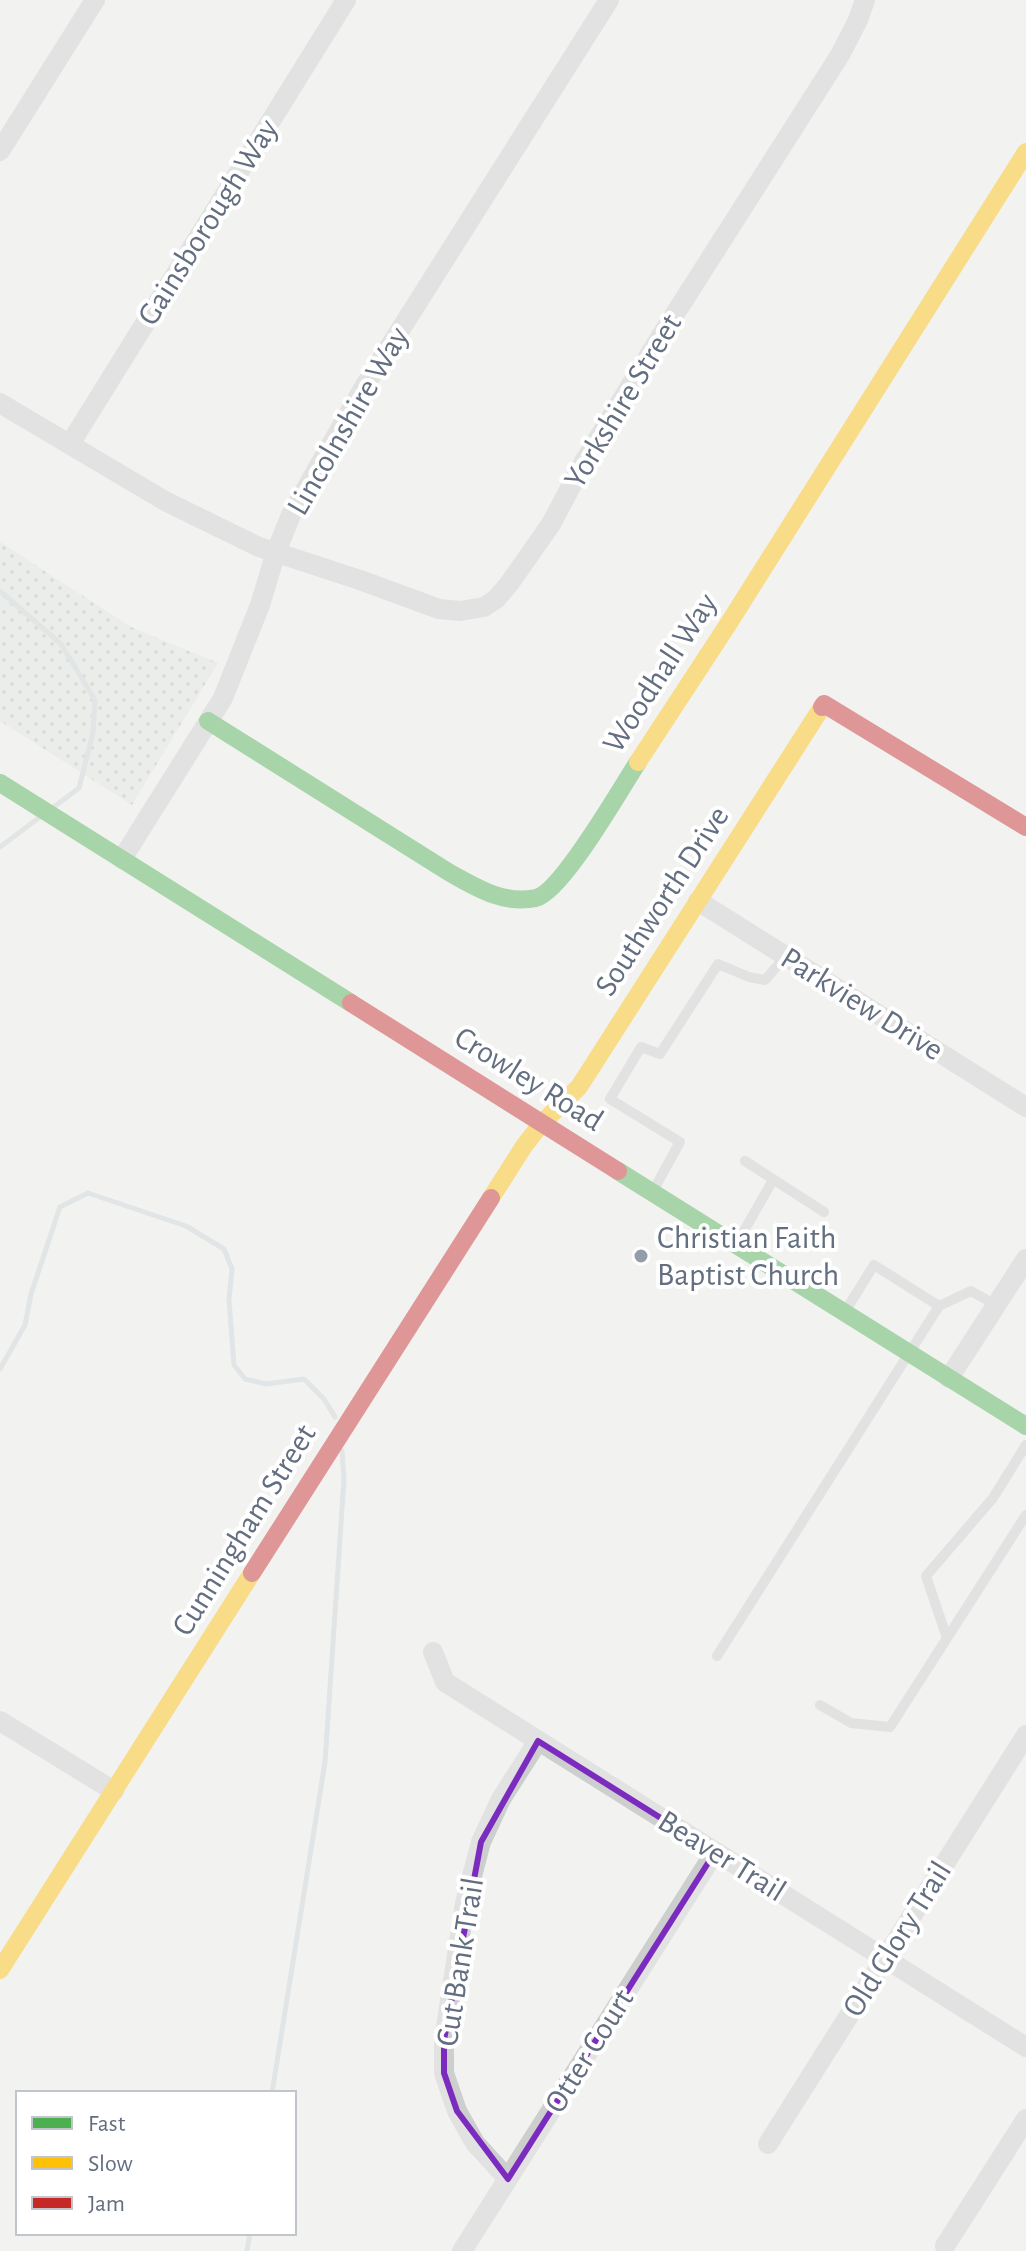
<svg xmlns="http://www.w3.org/2000/svg" width="1026" height="2251" font-family="'Alegreya Sans',sans-serif">
	<style>
		.grass { fill: url(#grass-dots) }
		.lines { fill: none; stroke-linecap: round; stroke-linejoin: round }
		.stream { stroke: #ced4d7; stroke-width: 5 }
		.lane { stroke: #cdcece; stroke-width: 10 }
		.street { stroke: #cdcece; stroke-width: 20 }
		.fast { stroke: #4caf50; stroke-width: 18 }
		.slow { stroke: #ffc107; stroke-width: 18 }
		.jam { stroke: #c62828; stroke-width: 18 }
		.marked { fill: none; stroke: #7b2cbf; stroke-width: 6; stroke-linejoin: round }
		.poi-dot { fill: #959da8; stroke: #fff; stroke-width: 3 }
		.labels { text-anchor: middle; dominant-baseline: central; stroke-width: 8; stroke-linejoin: round; paint-order: stroke }
		.street-label { font-size: 32px; fill: #636e80; stroke: #fff }
		.poi-label { font-size: 32px; fill: #636e80; stroke: #fff; text-anchor: start }
	</style>
	<defs>
		<pattern id="grass-dots" width="8" height="8" patternUnits="userSpaceOnUse" patternTransform="scale(2)"><rect width="8" height="8" fill="#e1e6df"/><path d="M2 2h.1M6 6h.1" fill="none" stroke="#babfba" stroke-width="1.8" stroke-linecap="round"/></pattern>
	</defs>
	<rect width="100%" height="100%" fill="#f2f3f1"/>
	<!-- grass -->
	<path class="grass" d="M0 542 131 627 218 663 132 805 0 721Z"/>
	<g class="lines">
		<!-- stream -->
		<path class="stream" d="M0 591 61 644 95 700 93 733 79 788 55 806
			M0 847 40 817
			M0 1369 25 1325 31 1294 60 1207 88 1193 186 1226 224 1249 232 1269 229 1300 234 1365 245 1379 266 1384 304 1379 324 1399 335 1417
			M272 2093 325 1762 344 1479 342 1451
			M247 2251 250 2233"/>
		<!-- lane -->
		<path class="lane" d="M745 1161 824 1212
			M653 1191 680 1142 610 1099 641 1047 660 1054 718 964 749 977 765 980 785 957
			M737 1243 773 1180
			M939 1306 971 1291 996 1305
			M947 1638 926 1576 993 1498 1026 1445
			M717 1656 939 1306 874 1265 846 1310
			M820 1705 851 1723 890 1727 1026 1515"/>
		<!-- street -->
		<path class="street" d="M0 151 95 0
			M0 403 165 501 259 547 360 580 439 609 460 611 484 607 496 599 509 584 551 524 585 460 659 339 840 55 858 20 865 0
			M70 444 346 0
			M122 859 223 698 260 605 276 552 291 515 364 387 609 0
			M698 901 1026 1107
			M949 1378 1026 1259
			M433 1652 445 1682 1026 2047
			M0 1721 114 1791
			M768 2144 1026 1735
			M508 2179 475 2143 457 2111 444 2073V2040L465 1903 481 1842 501 1799 538 1741
			M945 2246 1026 2119
			M462 2251 715 1852"/>
		<!-- fast -->
		<path class="fast" d="M208 721 450 873C477 888 504 905 536 898 562 892 621 788 638 762
			M0 783 351 1003
			M618 1171 1026 1426"/>
		<!-- slow -->
		<path class="slow" d="M638 762 727 626 1026 152
			M491 1198 524 1146 542 1123 579 1087 822 707
			M0 1970 252 1573"/>
		<!-- jam -->
		<path class="jam" d="M822 707 824 704 1026 827
			M351 1003 618 1171
			M252 1573 491 1198"/>
	</g>
	<!-- marked area -->
	<path d="M0 0H1026V2251H0ZM538 1741 715 1852 508 2179 457 2111 444 2073V2040L481 1842Z" fill="#f2f3f1" fill-opacity=".55" fill-rule="evenodd"/>
	<path class="marked" d="M538 1741 715 1852 508 2179 457 2111 444 2073V2040L481 1842Z"/>
	<!-- markers -->
	<circle class="poi-dot" cx="641" cy="1256" r="8"/>
	<g class="labels">
		<!-- street labels -->
		<g class="street-label">
			<text transform="translate(208 222) rotate(-58)">Gainsborough Way</text>
			<text transform="translate(623 401) rotate(-59)">Yorkshire Street</text>
			<text transform="translate(348 421) rotate(-60)">Lincolnshire Way</text>
			<text transform="translate(660 673) rotate(-57)">Woodhall Way</text>
			<text transform="translate(662 901) rotate(-57)">Southworth Drive</text>
			<text transform="translate(862 1004) rotate(32)">Parkview Drive</text>
			<text transform="translate(529 1079) rotate(32)">Crowley Road</text>
			<text transform="translate(244 1530) rotate(-58)">Cunningham Street</text>
			<text transform="translate(722 1856) rotate(32)">Beaver Trail</text>
			<text transform="translate(897 1939) rotate(-58)">Old Glory Trail</text>
			<text transform="translate(460 1962) rotate(-81)">Cut Bank Trail</text>
			<text transform="translate(589 2051) rotate(-58)">Otter Court</text>
		</g>
		<!-- poi labels -->
		<g class="poi-label">
			<text x="657" y="1238">Christian Faith<tspan x="657" dy="37">Baptist Church</tspan></text>
		</g>
	</g>
	<!-- legend -->
	<rect x="16" y="2091" width="280" height="144" fill="#ffffff" stroke="#c1c5cc" stroke-width="2"/>
	<rect x="32" y="2117" width="40" height="12" fill="#4caf50" stroke="#c1c5cc" stroke-width="2"/>
	<text x="88" y="2131" font-size="24" fill="#636e80">Fast</text>
	<rect x="32" y="2157" width="40" height="12" fill="#ffc107" stroke="#c1c5cc" stroke-width="2"/>
	<text x="88" y="2171" font-size="24" fill="#636e80">Slow</text>
	<rect x="32" y="2197" width="40" height="12" fill="#c62828" stroke="#c1c5cc" stroke-width="2"/>
	<text x="88" y="2211" font-size="24" fill="#636e80">Jam</text>
</svg>
